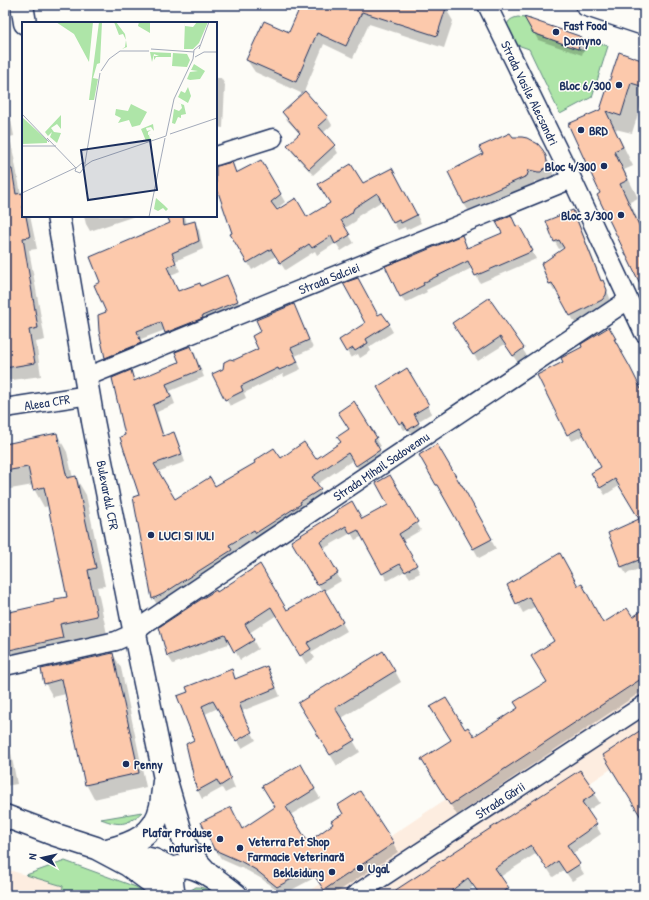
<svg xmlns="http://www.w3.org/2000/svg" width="649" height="900" font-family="'Patrick Hand',sans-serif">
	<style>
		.built { fill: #fdede0 }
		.green { fill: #aee5a8; stroke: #648a83 }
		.shadow { fill: #0003 }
		.building { fill: #fcc9ac; stroke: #1b2f5e }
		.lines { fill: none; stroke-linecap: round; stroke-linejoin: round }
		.minor-casing { stroke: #1b2f5e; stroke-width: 21 }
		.major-casing { stroke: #1b2f5e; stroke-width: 25 }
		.minor { stroke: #fdfcf7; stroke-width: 18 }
		.major { stroke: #fdfcf7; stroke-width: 22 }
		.poi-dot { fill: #1b2f5e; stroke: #fdfcf7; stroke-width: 1.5 }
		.labels { text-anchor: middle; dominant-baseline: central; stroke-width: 3; stroke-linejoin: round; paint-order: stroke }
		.poi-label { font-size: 13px; font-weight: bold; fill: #1b2f5e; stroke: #fdfcf7; text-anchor: start }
		.street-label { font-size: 13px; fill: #1b2f5e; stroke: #fdfcf7 }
		.inset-road { fill: none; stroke: #a3aaba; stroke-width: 1 }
		.view { fill: #1b2f5e; fill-opacity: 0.15; stroke: #1b2f5e; stroke-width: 2 }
		.inset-edge { fill: none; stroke: #1b2f5e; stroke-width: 2 }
	</style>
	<rect width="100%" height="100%" fill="#fdfcf7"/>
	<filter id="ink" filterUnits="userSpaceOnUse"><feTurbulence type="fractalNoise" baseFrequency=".025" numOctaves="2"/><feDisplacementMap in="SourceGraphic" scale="8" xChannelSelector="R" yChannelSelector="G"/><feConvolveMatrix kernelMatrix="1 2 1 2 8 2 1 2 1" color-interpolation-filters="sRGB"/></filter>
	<g filter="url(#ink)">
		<!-- built -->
		<path class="built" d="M644 666V747L422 895H303Z
			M5 869 64 886 62 895H5Z"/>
		<!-- green -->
		<path class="green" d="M518 17 531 19 529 25 533 33 584 51 588 39 608 46 592 97 560 114 529 49 512 43C508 33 501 20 518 17Z
			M142 812C127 826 119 826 101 819Z
			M65 861 136 887 147 895H62L63 886 26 875Z
			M196 887C205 887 208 890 215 895H190L191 890Z"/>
		<!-- shadow -->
		<path class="shadow" d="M158 5H171V8Z
			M224 5H235L234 8Z
			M302 5H433L446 9 453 21 444 48 369 24 353 58 324 44 303 94 255 72 247 60 289 33Z
			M526 19 581 38 585 45 582 55 538 40Z
			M644 62V102L642 101 632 133 615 129 633 166 624 170 638 198 630 202 644 234V290L600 110Z
			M216 78H221L225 85 223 128 216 127Z
			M305 93 328 118 332 125 323 133 334 146 338 153 313 175 292 152 288 145 300 134 287 120 283 112Z
			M5 103 9 110 14 136 10 137 21 194 23 197V216H30L37 249 29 250 45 340 36 342 41 376 5 381V335L10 334 5 304Z
			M512 138 542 150 552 168 553 173 552 177 545 183 535 181 533 186 471 214 464 204Z
			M261 161 285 202 273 212 307 218 363 184 396 177 421 223 406 230 405 227 398 230 382 201 358 216 356 221 345 228 354 243 341 251 336 243 317 255 315 251 285 270 276 256 252 270 232 234 233 233 216 183V167L231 163 237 174Z
			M572 211 577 218 602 281 606 288 610 298 609 303 606 307 575 323 557 290 554 291 550 284 542 264 565 249 564 247 559 249 555 242Z
			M84 216H135L90 231 86 224Z
			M168 216H185L187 225 195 222 199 230 203 249 175 261 180 271 171 275 178 292 201 287 226 276 231 284 241 309 171 341 165 330 141 339 144 351 111 365 106 357 107 312 101 283 171 224Z
			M516 227 523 233 536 259 480 283 472 268 426 290 427 292 405 303 401 296 461 237 468 249Z
			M489 299 527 356 518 363 505 344 478 361 457 330Z
			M297 312 313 348 295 356 301 369 284 377 283 374 244 393 246 398 230 406 226 399 224 370 234 361 259 349Z
			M378 316 389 325 393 332 369 347 371 351 360 358 358 354 351 358 340 340Z
			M609 329 619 346 618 347 644 396V567L626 574 622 567 641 520 619 486 605 495 596 481 602 467 585 435 572 441 568 434 564 362Z
			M191 347 195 354 204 377 170 391 175 404 157 412 164 437 174 433 178 441 185 462 157 472 175 500 215 487 280 459 316 460 342 443 350 430 353 403 381 446 378 448 384 458 361 473 353 460 316 485 324 497 232 553 235 558 158 606 153 598 141 495 126 436 131 371 136 382 181 362Z
			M406 369 432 413 417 422 423 430 413 436 408 428 404 430 378 387Z
			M57 434 67 452 73 478H76L86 495 105 586 97 587 107 634 70 641 72 655 5 670V614L57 603 68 598 49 506 44 507 34 489 33 485 5 490V445Z
			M389 476 421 530 402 541 420 573 410 578 405 571 387 581 363 536 355 540 351 533 323 549 341 581 324 591 347 631 311 652 315 658 306 664 277 615 249 633 258 649 240 660 231 643 173 664 168 656 217 594 260 565 287 611 322 591 293 542 362 520 390 505Z
			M443 494 467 496 496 549 479 558Z
			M508 586 578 587 603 624 633 618 644 611V690L457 815 428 770 452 741 464 730 473 737 519 709 548 683 556 642 536 606 523 613Z
			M113 654 121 668 146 787 94 799 86 784 66 694 53 697 45 683Z
			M267 667 271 675 280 696 242 711 249 728 256 740 242 748 218 708 205 714 235 788 225 793 222 788 202 799 198 791 187 745 196 741 189 692 231 670 236 679Z
			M395 671 401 682 340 719 360 752 337 766 306 714Z
			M5 741 10 748 17 784 5 786Z
			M300 765 320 798 290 815 308 843 334 824 344 814 393 843 398 852 333 895H328L316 877 282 895 262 879 248 871 223 860 220 857 214 847 276 808Z
			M579 771 600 803 587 811 601 834 572 854 584 874 572 881 564 870 553 877 537 853 500 877 512 895H480L474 886 462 895H390Z
			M593 890 596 895H586Z"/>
		<!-- building -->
		<path class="building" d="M301 5H437L446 8 437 36 362 12 346 46 317 33 296 82 246 60 264 21 289 32Z
			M524 17 582 37 578 49 533 33Z
			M619 52 644 61V87L631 83 621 116 606 111 623 147 614 151 628 180 620 184 644 236V292L597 195 600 193 568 124 600 110Z
			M305 91 328 117 318 126 335 145 309 169 287 145 300 133 282 112Z
			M510 133 513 137H522L527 138 538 144 543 150 546 156 547 162V166L541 172H538L529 170 527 176 464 204 448 172 483 154 479 147Z
			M261 160 281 194 271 202 277 210 296 198 307 217 330 203 318 184 351 164 363 183 392 168 417 215 401 223 399 220 393 223 377 193 354 208 352 213 341 220 350 235 335 244 331 236 312 248 309 244 280 263 271 249 247 263 230 234 232 233 216 186V166L232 162 236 173Z
			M5 169H12L16 194 23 193V216H26L30 237 23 238 38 328 29 330 35 363 5 368V334L9 333 5 310Z
			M573 210 601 281 603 280 607 290 606 295 602 300 570 316 552 283 549 284 541 264 564 248 559 240 554 242 546 221Z
			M511 215 516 226 519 225 533 251 475 276 468 261 423 283 424 285 400 297 385 266 410 256V257L462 235 467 248 502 233 496 222Z
			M167 216H183L184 224 195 221 199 241 172 253 176 263 167 267 178 291 200 283 201 286 227 275 238 301 202 316 203 318 165 333 161 322 137 331 141 343 105 358 99 331 98 315 106 312 94 285 100 282 90 257 170 223Z
			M358 278 378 315 382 313 390 324 366 339 368 343 355 351 353 348 346 352 339 340 365 323 343 283Z
			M489 298 524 348 513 356 500 337 473 355 452 323Z
			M294 304 309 340 291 348 298 362 279 370 278 368 241 386 243 391 225 400 212 374 223 369 224 362 230 359 234 360 258 349 252 336 261 331 256 320Z
			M609 327 616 339H614L630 367 644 395V558L621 567 608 533 639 519 615 479 600 488 591 473 601 467 580 428 567 435 537 375 563 362 561 358 582 347 581 344Z
			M191 346 200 370 166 384 171 397 153 405 163 436 174 432 182 454 154 464 175 499 210 477 215 486 255 463 254 461 274 448 281 458 304 442 316 459 341 442 337 437 349 429 338 412 354 401 377 438 374 440 380 450 356 466 348 453 312 477 321 489 300 502 301 504 256 533 254 530 229 545 232 550 183 581 180 583 163 594 152 599 133 497 139 495 124 450 120 437 125 435 112 378 131 370 134 381 179 362 175 352Z
			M407 368 429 405 414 414 419 423 408 430 403 422 399 424 377 387Z
			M57 433 67 478 76 476 96 568 88 570 97 616 60 624 63 638 5 651V613L55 602V599L67 597 44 487 33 490 28 467 5 471V444Z
			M437 444 461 485H462L492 539 473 549 437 485H436L419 455Z
			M390 475 418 522 399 534 417 565 405 572 400 564 382 574 358 530 350 534 346 526 320 542 338 573 317 585 291 541 338 512 337 510 352 501 362 519 388 505 376 483Z
			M560 553 578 586 582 584 603 623 627 608 633 617 644 609V677L450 805 421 759 451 740 430 707 446 698 465 729 468 727 474 736 518 708 514 702 547 682 531 656 554 641 529 597 516 604 507 585Z
			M260 564 287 610 324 589 343 622 307 643 311 649 300 656 271 607 245 624 254 640 234 652 225 635 167 656 159 627 203 598 216 590 217 592Z
			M383 651 395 671 335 708 355 740 330 755 298 703Z
			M113 653 139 773 85 785 62 679 44 684 41 669Z
			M267 666 276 688 239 703 245 719 252 732 236 741 213 701 202 706 231 779 220 786 217 780 197 791 186 744 194 740 177 696 188 692 186 687 232 669 235 679Z
			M644 728V822L603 755Z
			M301 764 315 789 286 807 308 842 333 824 331 821 343 814 338 805 360 791 394 843 324 890 310 869 277 887 256 870 242 862 217 851 214 849 201 822 231 807 242 829 275 807 262 786Z
			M580 770 596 793 582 802 597 824 567 845 580 864 566 873 558 861 547 869 531 845 495 868 509 888 499 895H480L468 878 446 895H388Z"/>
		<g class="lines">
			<!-- minor casing -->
			<g class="minor-casing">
				<path id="minor" d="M487 5 572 179 644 333
					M216 156 273 138
					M86 377 572 179
					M5 408 89 395
					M5 666 116 641 134 633 149 621 628 300
					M355 895 644 705"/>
			</g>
			<!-- major casing -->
			<g class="major-casing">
				<path id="major" d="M22 5 25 23
					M587 5 644 24
					M58 216 93 421 140 659 164 774 182 836 188 849 197 862 210 876
					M5 816 53 834 96 848 128 865 169 895
					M107 850C133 844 155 835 161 806 162 798 163 789 164 781
					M115 852 154 860 175 870
					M174 895C172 886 170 875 176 868 195 860 222 884 236 895"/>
			</g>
			<!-- minor -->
			<use href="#minor" class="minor"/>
			<!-- major -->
			<use href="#major" class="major"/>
		</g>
	</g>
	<!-- markers -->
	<g class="poi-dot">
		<circle cx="556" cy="32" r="4"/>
		<circle cx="619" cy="85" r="4"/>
		<circle cx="581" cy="130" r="4"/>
		<circle cx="604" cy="166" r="4"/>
		<circle cx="621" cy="215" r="4"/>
		<circle cx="151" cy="535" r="4"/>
		<circle cx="126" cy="764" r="4"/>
		<circle cx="220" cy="839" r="4"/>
		<circle cx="240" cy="848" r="4"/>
		<circle cx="360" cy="868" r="4"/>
		<circle cx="332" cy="872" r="4"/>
	</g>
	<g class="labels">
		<!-- poi labels -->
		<g class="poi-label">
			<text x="564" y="25">Fast Food<tspan x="564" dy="15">Domyno</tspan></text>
			<text x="611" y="85" text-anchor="end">Bloc 6/300</text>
			<text x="589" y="130">BRD</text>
			<text x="596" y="166" text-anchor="end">Bloc 4/300</text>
			<text x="613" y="215" text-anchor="end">Bloc 3/300</text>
			<text x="159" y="535">LUCI SI IULI</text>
			<text x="134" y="764">Penny</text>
			<text x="212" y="832" text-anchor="end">Plafar Produse<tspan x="212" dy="15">naturiste</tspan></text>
			<text x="248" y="841">Veterra Pet Shop<tspan x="248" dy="15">Farmacie Veterinară</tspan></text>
			<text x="368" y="868">Ugal</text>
			<text x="324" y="872" text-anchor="end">Bekleidung</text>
		</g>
		<!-- street labels -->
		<g class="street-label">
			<text transform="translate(530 93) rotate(64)">Strada Vasile Alecsandri</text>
			<text transform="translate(329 278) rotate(-22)">Strada Salciei</text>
			<text transform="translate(47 402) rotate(-9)">Aleea CFR</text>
			<text transform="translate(381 466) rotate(-34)">Strada Mihail Sadoveanu</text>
			<text transform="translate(108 495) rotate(79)">Bulevardul CFR</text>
			<text transform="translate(500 800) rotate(-33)">Strada Gării</text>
		</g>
	</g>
	<!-- overview -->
	<g transform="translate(22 22)">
		<rect width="195" height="195" fill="#fdfcf7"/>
		<path d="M34 0H71L67 40 52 12ZM77 0H80L78 41 75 42 71 56 76 57 72 78H67ZM92 0H94L103 12 105 25 100 27 103 25 104 18 101 12 97 13ZM117 0H128V11L116 4ZM163 0V4L171 5 175 0H186L177 21 171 27H162ZM128 30 149 31V35H134L132 38V34H137L132 32 130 40ZM151 31 165 32 168 38 165 45 150 44ZM172 42 183 49 178 57 168 58 165 57 168 50 176 49 169 48ZM166 65 169 74 166 81 156 75 159 69 163 71ZM154 80 162 83 164 92 159 93V96L156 95 153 102 150 101 152 87 157 89 160 86 159 82ZM109 82 125 90 118 103 110 105 107 98 96 101 99 96 93 93 94 87 106 89ZM39 93V107L35 102 29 106 32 110 39 111 35 121 28 115 30 110 26 114 23 110ZM0 95 25 118V121L0 122ZM131 102 132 109 129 105 124 106 125 109 129 108 126 110V113L130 112 127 113 128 117H131L124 119 119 107ZM134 176 142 183 146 187 144 189 141 186 136 189 132 187Z" fill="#aee5a8"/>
		<path class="inset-road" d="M129 27 172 30M177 27 187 0M173 35 182 30H195M79 49 87 37 98 29H127M0 92 27 120M148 112 195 96M144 114 152 77 171 37 172 28 178 23M25 116 54 146M0 124H34M63 141 78 51M63 144V141H60L54 146 53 149 58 151 64 143 70 139 144 114M0 171 53 146M127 195 143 116"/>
		<path class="view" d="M128 118 135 168 66 178 59 128Z"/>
		<rect width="195" height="195" class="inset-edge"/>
	</g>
	<!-- margin -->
	<rect width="649" height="900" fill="none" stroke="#fdfcf7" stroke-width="20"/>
	<rect x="10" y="10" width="629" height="880" fill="none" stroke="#1b2f5e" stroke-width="1.5" filter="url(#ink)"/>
	<!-- north arrow -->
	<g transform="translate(42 858) rotate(278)" stroke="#fdfcf7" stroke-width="3" paint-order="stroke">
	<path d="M0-3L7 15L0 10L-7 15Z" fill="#1b2f5e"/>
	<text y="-6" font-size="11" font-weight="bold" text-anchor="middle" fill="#1b2f5e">N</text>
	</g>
</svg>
